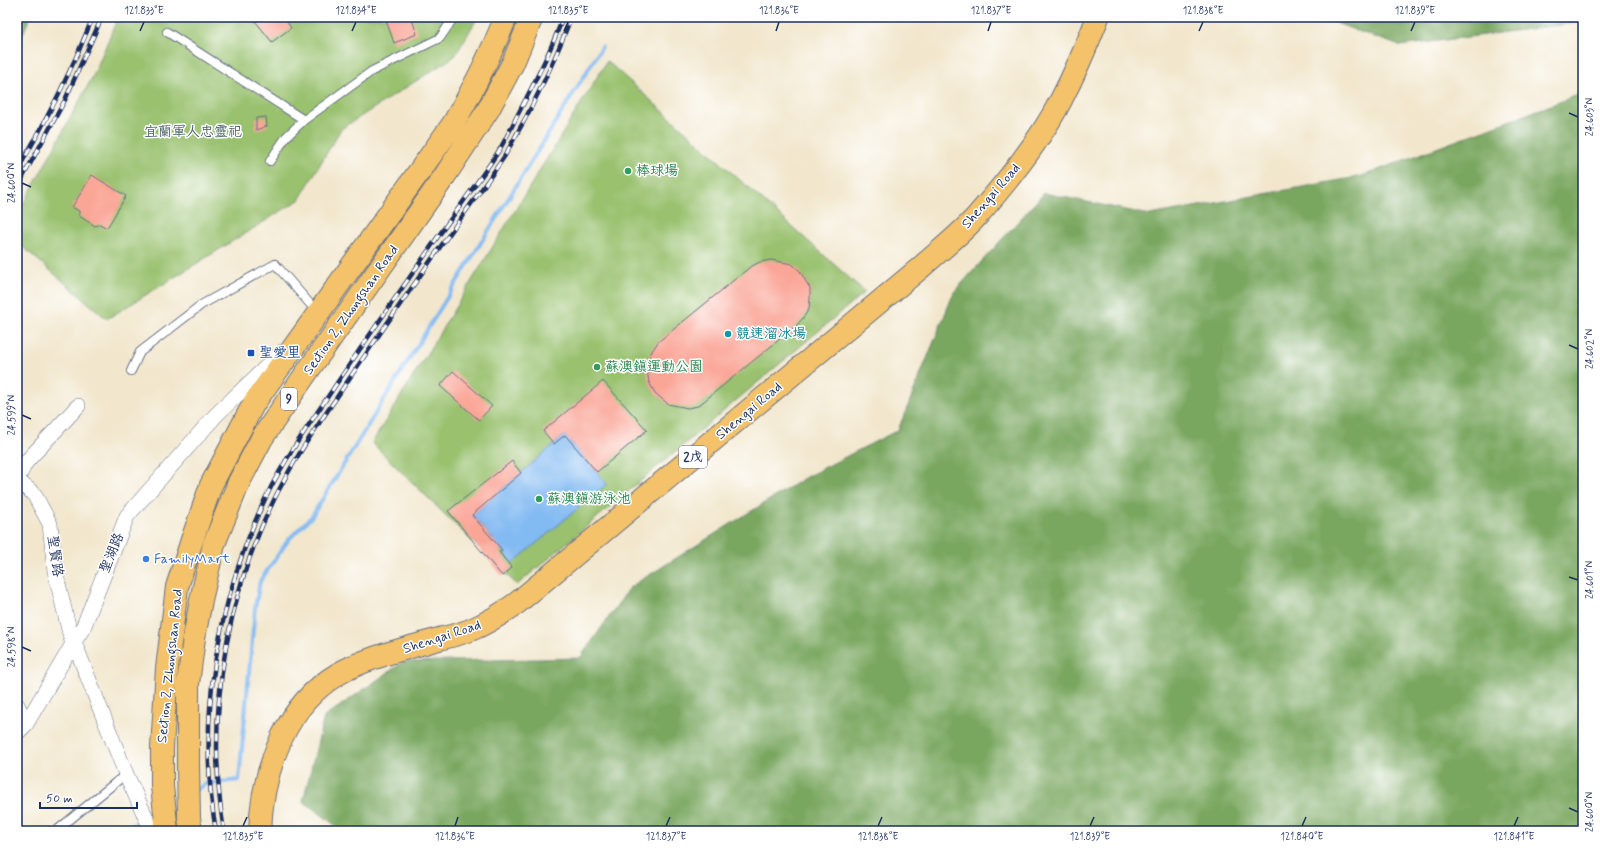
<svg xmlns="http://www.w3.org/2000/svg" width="1600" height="848" font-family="Mynerve,'LXGW WenKai TC',sans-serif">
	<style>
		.green { fill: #99c16e; stroke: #5a7866 }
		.forest { fill: #7aa761; stroke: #4a6b60 }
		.water { fill: #82baf2; stroke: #4e74a8 }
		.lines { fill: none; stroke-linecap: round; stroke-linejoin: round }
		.stream { stroke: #82baf2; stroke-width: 4 }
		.building { fill: #faa697 }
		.lane-casing { stroke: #666f85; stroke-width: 10 }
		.street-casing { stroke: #666f85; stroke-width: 16 }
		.primary-casing { stroke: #666f85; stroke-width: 24 }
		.lane { stroke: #fff; stroke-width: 8 }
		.street { stroke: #fff; stroke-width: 15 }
		.primary { stroke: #f3c26a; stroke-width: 22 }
		.rail-casing { stroke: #1b2f5e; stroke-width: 4.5 }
		.rail { stroke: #fff; stroke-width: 3; stroke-dasharray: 9; stroke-linecap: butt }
		.ticks { fill: none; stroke: #1b2f5e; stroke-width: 1.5 }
		.leisure-dot { fill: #2e9e5b; stroke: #fff; stroke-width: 1.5 }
		.culture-dot { fill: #0f9aa8; stroke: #fff; stroke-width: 1.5 }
		.transit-dot { fill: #1a4fb4; stroke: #fff; stroke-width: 1.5 }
		.shop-dot { fill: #3f7fe0; stroke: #fff; stroke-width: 1.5 }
		.labels { text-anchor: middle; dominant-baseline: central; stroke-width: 3; stroke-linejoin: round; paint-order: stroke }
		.shield { fill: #fff; stroke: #5f6d8e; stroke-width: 1 }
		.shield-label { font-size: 13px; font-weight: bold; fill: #1b2f5e }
		.park-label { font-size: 14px; fill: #476264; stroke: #fff }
		.leisure-label { font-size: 14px; fill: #27864d; stroke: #fff; text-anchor: start }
		.street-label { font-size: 14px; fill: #1b2f5e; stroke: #fff }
		.culture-label { font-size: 14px; fill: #0d838f; stroke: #fff; text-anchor: start }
		.transit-label { font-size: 14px; fill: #164399; stroke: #fff; text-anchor: start }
		.shop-label { font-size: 14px; fill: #366cbe; stroke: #fff; text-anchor: start }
		.neatline { fill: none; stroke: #1b2f5e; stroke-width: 1.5 }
		.ticks-label { font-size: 10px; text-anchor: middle; fill: #1b2f5e }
	</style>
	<rect width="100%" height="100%" fill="#fff"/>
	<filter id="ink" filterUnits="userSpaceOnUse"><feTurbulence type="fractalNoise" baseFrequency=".025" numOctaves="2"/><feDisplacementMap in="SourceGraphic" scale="8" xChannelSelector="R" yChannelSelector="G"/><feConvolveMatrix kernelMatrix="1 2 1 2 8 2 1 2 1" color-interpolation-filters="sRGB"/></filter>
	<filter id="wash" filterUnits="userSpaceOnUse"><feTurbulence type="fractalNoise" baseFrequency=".012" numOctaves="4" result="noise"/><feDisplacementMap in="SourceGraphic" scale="16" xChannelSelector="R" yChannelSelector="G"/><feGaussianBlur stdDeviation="0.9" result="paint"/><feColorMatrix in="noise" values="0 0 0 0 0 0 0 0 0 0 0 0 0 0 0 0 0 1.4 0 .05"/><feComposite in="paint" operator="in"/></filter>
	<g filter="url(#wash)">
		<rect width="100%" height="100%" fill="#f2e7cd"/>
		<!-- green -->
		<path class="green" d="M118 17H478L455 56 341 129 299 200 107 319 17 242V216L94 74Z
			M607 61 865 292 517 585 372 443Z"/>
		<!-- forest -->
		<path class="forest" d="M17 17H30L17 49Z
			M1319 17H1583V22L1400 46Z
			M1583 93V831H343L303 801 324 717 403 662 580 658 630 587 806 477 898 430 954 292 1044 193 1150 215 1362 176Z"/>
		<!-- water -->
		<path class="water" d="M565 435 607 484 513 563 472 515Z"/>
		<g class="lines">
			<!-- stream -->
			<path class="stream" d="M196 790 205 784 239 780 255 608 260 581 289 539 312 516 602 47
				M123 831 143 819"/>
		</g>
		<g id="blocks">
			<!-- building -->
			<path class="building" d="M252 17H284L291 28 272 42Z
				M385 17H411L417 34 394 43Z
				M266 117 267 126 256 130V118Z
				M92 175 126 196 107 228 100 224 95 226 79 216V211L72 207Z
				M771 260 792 264 800 271 805 280 810 288V299L809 309 803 318 797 325 698 406 688 408 668 404 655 393 649 382 647 370 648 360 652 351 658 342 750 267 760 262Z
				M453 371 492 406 479 420 440 386Z
				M603 381 647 430 597 472 565 435 554 444 543 431Z
				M512 461 521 473 472 515 502 550 499 552 512 568 502 576 448 511Z"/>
		</g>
	</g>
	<g filter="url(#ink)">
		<use href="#blocks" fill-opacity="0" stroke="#666f85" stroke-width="1"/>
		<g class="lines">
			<!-- lane casing -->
			<g class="lane-casing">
				<path id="lane" d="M167 32 304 120
					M270 161 286 137 304 120 372 71 440 38 454 17
					M131 371 140 352 201 305 275 264 317 312
					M56 831 126 774"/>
			</g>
			<!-- street casing -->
			<g class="street-casing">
				<path id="street" d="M17 479 26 462 78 406
					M17 480 34 494 50 524 55 571 71 638 74 642 26 724 17 733
					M17 705 26 724
					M152 831 126 774 74 642 83 628 127 516 216 415 282 352"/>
			</g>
			<!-- primary casing -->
			<g class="primary-casing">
				<path id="primary" d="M167 831 162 786V748L167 668 177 587 191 543 211 485 254 403 453 124C473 90 491 54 506 17
					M191 831 189 818 188 766V684L194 638 201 600 214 544 239 482 262 438 307 372 444 177 488 110 513 63 532 17
					M260 831C261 798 268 767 282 737 316 667 367 660 435 640 447 637 461 634 473 629 489 622 503 613 517 603L919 269C938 252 960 235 977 216 1006 183 1041 139 1061 100 1075 73 1087 45 1098 17"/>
			</g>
			<!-- lane -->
			<use href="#lane" class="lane"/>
			<!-- street -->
			<use href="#street" class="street"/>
			<!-- primary -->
			<use href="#primary" class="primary"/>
			<!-- rail casing -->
			<g class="rail-casing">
				<path id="rail" d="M17 171C46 122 72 70 93 17
					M17 188 65 100 102 17
					M216 831C196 719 218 599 266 497 284 460 308 426 331 392 365 341 401 290 437 238 457 210 478 182 498 152 505 141 511 128 517 116 534 84 551 51 563 17
					M224 831C204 711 228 580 288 473 302 447 320 422 337 397 370 347 404 299 438 250 460 219 483 188 504 157 511 145 517 133 524 121 542 87 558 53 571 17"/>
			</g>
			<!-- rail -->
			<use href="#rail" class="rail"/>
		</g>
	</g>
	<!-- ticks -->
	<path class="ticks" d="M140 31 144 22M352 31 356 22M564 31 568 22M776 31 779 22M988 31 991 22M1199 31 1203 22M1411 31 1415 22M1569 113 1578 117M22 183 31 187M1569 345 1578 349M22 415 31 419M1569 577 1578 580M22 647 31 651M1569 808 1578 812M243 826 247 817M455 826 458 817M666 826 670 817M878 826 882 817M1090 826 1094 817M1302 826 1306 817M1514 826 1518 817"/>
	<!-- markers -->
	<g class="leisure-dot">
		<circle cx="628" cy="171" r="4"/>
		<circle cx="597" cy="367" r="4"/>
		<circle cx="539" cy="499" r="4"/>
	</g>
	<circle class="culture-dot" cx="728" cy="334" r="4"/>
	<rect class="transit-dot" x="247" y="349" width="8" height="8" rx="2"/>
	<circle class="shop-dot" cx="146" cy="559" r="4"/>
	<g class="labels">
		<!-- shield labels -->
		<g class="shield">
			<rect x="281" y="388" width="16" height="22" rx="3"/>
			<rect x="679" y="446" width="28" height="22" rx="3"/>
		</g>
		<g class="shield-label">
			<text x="289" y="399">9</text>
			<text x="693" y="457">2戊</text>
		</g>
		<!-- park labels -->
		<g class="park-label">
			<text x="193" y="132">宜蘭軍人忠靈祀</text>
		</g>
		<!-- leisure labels -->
		<g class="leisure-label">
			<text x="636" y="171">棒球場</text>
			<text x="605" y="367">蘇澳鎮運動公園</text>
			<text x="547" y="499">蘇澳鎮游泳池</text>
		</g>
		<!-- street labels -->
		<g class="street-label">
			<text transform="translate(991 196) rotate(-49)">Shengai Road</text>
			<text transform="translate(351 310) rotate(-55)">Section 2, Zhongshan Road</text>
			<text transform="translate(749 411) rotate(-40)">Shengai Road</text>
			<text transform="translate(112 553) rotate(-68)">聖湖路</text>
			<text transform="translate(55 556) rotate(82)">聖賢路</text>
			<text transform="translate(442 637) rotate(-18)">Shengai Road</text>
			<text transform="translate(170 666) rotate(-84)">Section 2, Zhongshan Road</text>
		</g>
		<!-- culture labels -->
		<g class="culture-label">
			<text x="736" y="334">競速溜冰場</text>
		</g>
		<!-- transit labels -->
		<g class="transit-label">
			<text x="259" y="353">聖愛里</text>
		</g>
		<!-- shop labels -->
		<g class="shop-label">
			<text x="154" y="559">FamilyMart</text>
		</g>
	</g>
	<!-- margin -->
	<rect width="1600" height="848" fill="none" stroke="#fff" stroke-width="44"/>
	<!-- scale -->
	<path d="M40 802v6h97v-6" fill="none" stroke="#1b2f5e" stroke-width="2"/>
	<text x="46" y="802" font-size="12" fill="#1b2f5e" stroke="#ffffff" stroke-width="3" paint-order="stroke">50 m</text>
	<rect x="22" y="22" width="1556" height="804" class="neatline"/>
	<g class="ticks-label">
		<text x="144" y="14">121.833°E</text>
		<text x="356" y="14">121.834°E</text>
		<text x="568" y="14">121.835°E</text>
		<text x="779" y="14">121.836°E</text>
		<text x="991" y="14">121.837°E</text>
		<text x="1203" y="14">121.838°E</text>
		<text x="1415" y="14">121.839°E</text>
		<text transform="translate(1589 117) rotate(-90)" y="4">24.603°N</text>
		<text transform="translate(11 183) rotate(-90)" y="4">24.600°N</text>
		<text transform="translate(1589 349) rotate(-90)" y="4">24.602°N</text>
		<text transform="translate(11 415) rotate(-90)" y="4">24.599°N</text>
		<text transform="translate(1589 580) rotate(-90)" y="4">24.601°N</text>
		<text transform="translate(11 647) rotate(-90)" y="4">24.598°N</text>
		<text transform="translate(1589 812) rotate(-90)" y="4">24.600°N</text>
		<text x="243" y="840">121.835°E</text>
		<text x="455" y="840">121.836°E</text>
		<text x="666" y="840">121.837°E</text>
		<text x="878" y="840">121.838°E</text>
		<text x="1090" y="840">121.839°E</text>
		<text x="1302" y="840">121.840°E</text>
		<text x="1514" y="840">121.841°E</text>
	</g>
</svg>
